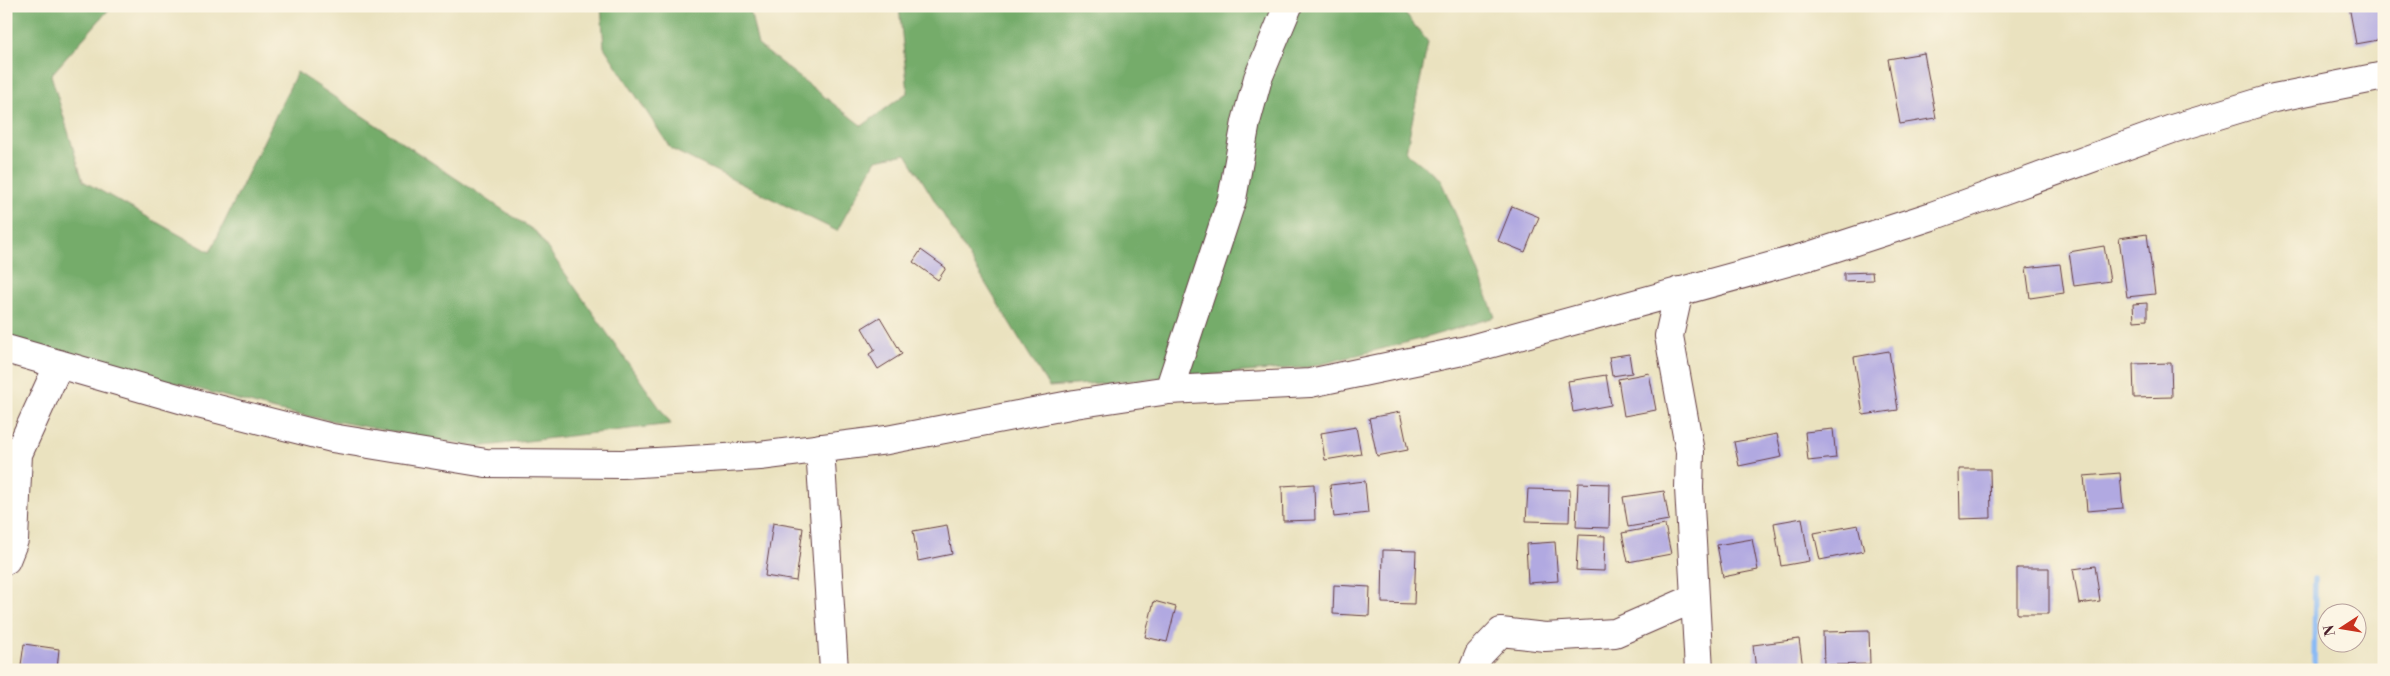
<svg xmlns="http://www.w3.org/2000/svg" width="2390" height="676" font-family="'Libre Bodoni',serif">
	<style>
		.forest { fill: #74ac6b; stroke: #5f664b }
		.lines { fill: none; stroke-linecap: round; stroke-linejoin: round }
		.stream { stroke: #89baf5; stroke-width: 5.5 }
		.building { fill: #b1a9e1 }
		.minor-casing { stroke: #623c41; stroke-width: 30 }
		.minor { stroke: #fff; stroke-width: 28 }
	</style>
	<rect width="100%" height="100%" fill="#fcf5e5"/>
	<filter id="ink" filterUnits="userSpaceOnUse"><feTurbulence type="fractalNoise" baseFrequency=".02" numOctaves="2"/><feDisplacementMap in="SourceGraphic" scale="10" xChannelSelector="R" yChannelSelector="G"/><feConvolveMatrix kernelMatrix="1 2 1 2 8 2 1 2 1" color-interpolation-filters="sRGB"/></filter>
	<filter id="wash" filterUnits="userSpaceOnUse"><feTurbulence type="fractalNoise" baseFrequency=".0096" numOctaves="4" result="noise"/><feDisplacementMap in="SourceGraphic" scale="20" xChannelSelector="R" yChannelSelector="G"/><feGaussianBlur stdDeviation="1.12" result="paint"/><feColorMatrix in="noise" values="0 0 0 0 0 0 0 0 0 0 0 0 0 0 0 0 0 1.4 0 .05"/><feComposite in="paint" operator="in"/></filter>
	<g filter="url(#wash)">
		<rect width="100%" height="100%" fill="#eae2bf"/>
		<!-- forest -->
		<path class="forest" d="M6 6H112L51 75 83 181 210 252 297 72 536 232 671 424 477 447 279 411 6 337Z
			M601 6H749L758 45 862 126 908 92 899 6H1399L1428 42 1406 152 1440 179 1463 231 1495 317 1428 337 1310 367 1049 387 906 154 876 160 837 231 671 149 604 47Z"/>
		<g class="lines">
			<!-- stream -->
			<path class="stream" d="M2314 670 2315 579"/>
		</g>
		<g id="blocks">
			<!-- building -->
			<path class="building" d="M2349 6H2382L2384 39 2356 44Z
				M1924 53 1936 118 1900 124 1888 59Z
				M1512 206 1539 217 1525 252 1498 241Z
				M2147 234 2155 294 2127 297 2119 238Z
				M2104 246 2110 281 2074 286 2069 252Z
				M921 250 946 268 938 280 913 262Z
				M2060 264 2064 293 2030 298 2026 268Z
				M1872 272 1873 280 1844 281V273Z
				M2147 303V320L2134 321 2133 304Z
				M880 317 902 354 878 369 869 354 875 350 862 328Z
				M1889 351 1898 410 1863 415 1854 357Z
				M1629 354 1632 373 1612 376 1609 357Z
				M2171 363 2172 397 2134 398 2133 364Z
				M1649 373 1656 410 1624 416 1618 379Z
				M1606 375 1611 405 1573 412 1568 381Z
				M1400 412 1408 450 1377 456 1369 418Z
				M1356 427 1361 454 1325 460 1321 433Z
				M1833 429 1836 458 1808 461 1805 432Z
				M1777 434 1782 457 1739 466 1734 442Z
				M1959 469H1990L1991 518 1960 519Z
				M2120 473 2123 508 2087 511 2084 476Z
				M1365 481 1368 513 1334 517 1330 485Z
				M1578 483 1610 484 1609 528 1576 527Z
				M1314 484 1315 520 1283 521 1282 486Z
				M1528 489 1570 490 1569 522 1526 521Z
				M1664 491 1669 520 1628 527 1623 497Z
				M1802 518 1809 561 1781 566 1774 523Z
				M773 523 803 528 796 581 765 576Z
				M947 525 952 554 918 561 913 531Z
				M1665 525 1671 554 1628 562 1622 533Z
				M1858 525 1864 551 1820 560 1814 533Z
				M1578 535 1605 536 1604 571 1576 570Z
				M1752 539 1758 570 1723 577 1717 545Z
				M1555 542 1558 581 1528 583 1526 544Z
				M1383 550 1416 551 1414 604 1382 603Z
				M2095 566 2100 601 2079 604 2073 569Z
				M2017 568H2049V614H2017Z
				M1334 585 1370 587 1369 616 1333 614Z
				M1154 601 1176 607 1167 642 1145 637Z
				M1869 631 1870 664 1824 665 1823 632Z
				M1799 639 1803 668 1756 670 1753 645Z
				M24 644 59 649 57 669 21 665Z"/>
		</g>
	</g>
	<g filter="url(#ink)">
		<use href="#blocks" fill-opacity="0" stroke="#623c41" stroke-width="1"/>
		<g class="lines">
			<!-- minor casing -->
			<g class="minor-casing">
				<path id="minor" d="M1679 291 1669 336 1690 452 1689 488 1699 670
					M6 349 198 404 332 438 486 463 622 464 760 456 887 440 1075 404 1169 390 1310 383 1467 350 1809 256 1932 216 2172 129 2274 98 2384 76
					M1169 390 1232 199 1246 122 1258 78 1288 6
					M820 448 834 670
					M6 560 14 540 18 454 59 364
					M1473 670 1479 655 1501 632 1545 637 1615 633 1695 598"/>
			</g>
			<!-- minor -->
			<use href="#minor" class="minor"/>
		</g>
	</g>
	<!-- margin -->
	<rect width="2390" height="676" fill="none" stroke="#fcf5e5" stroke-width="25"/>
	<!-- north arrow -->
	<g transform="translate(2342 628) rotate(258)"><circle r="24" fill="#fcf5e5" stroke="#b59f9b"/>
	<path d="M0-4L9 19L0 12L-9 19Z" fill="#c8321e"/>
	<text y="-8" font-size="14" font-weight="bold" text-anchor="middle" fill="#4a1f2b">N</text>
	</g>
</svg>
